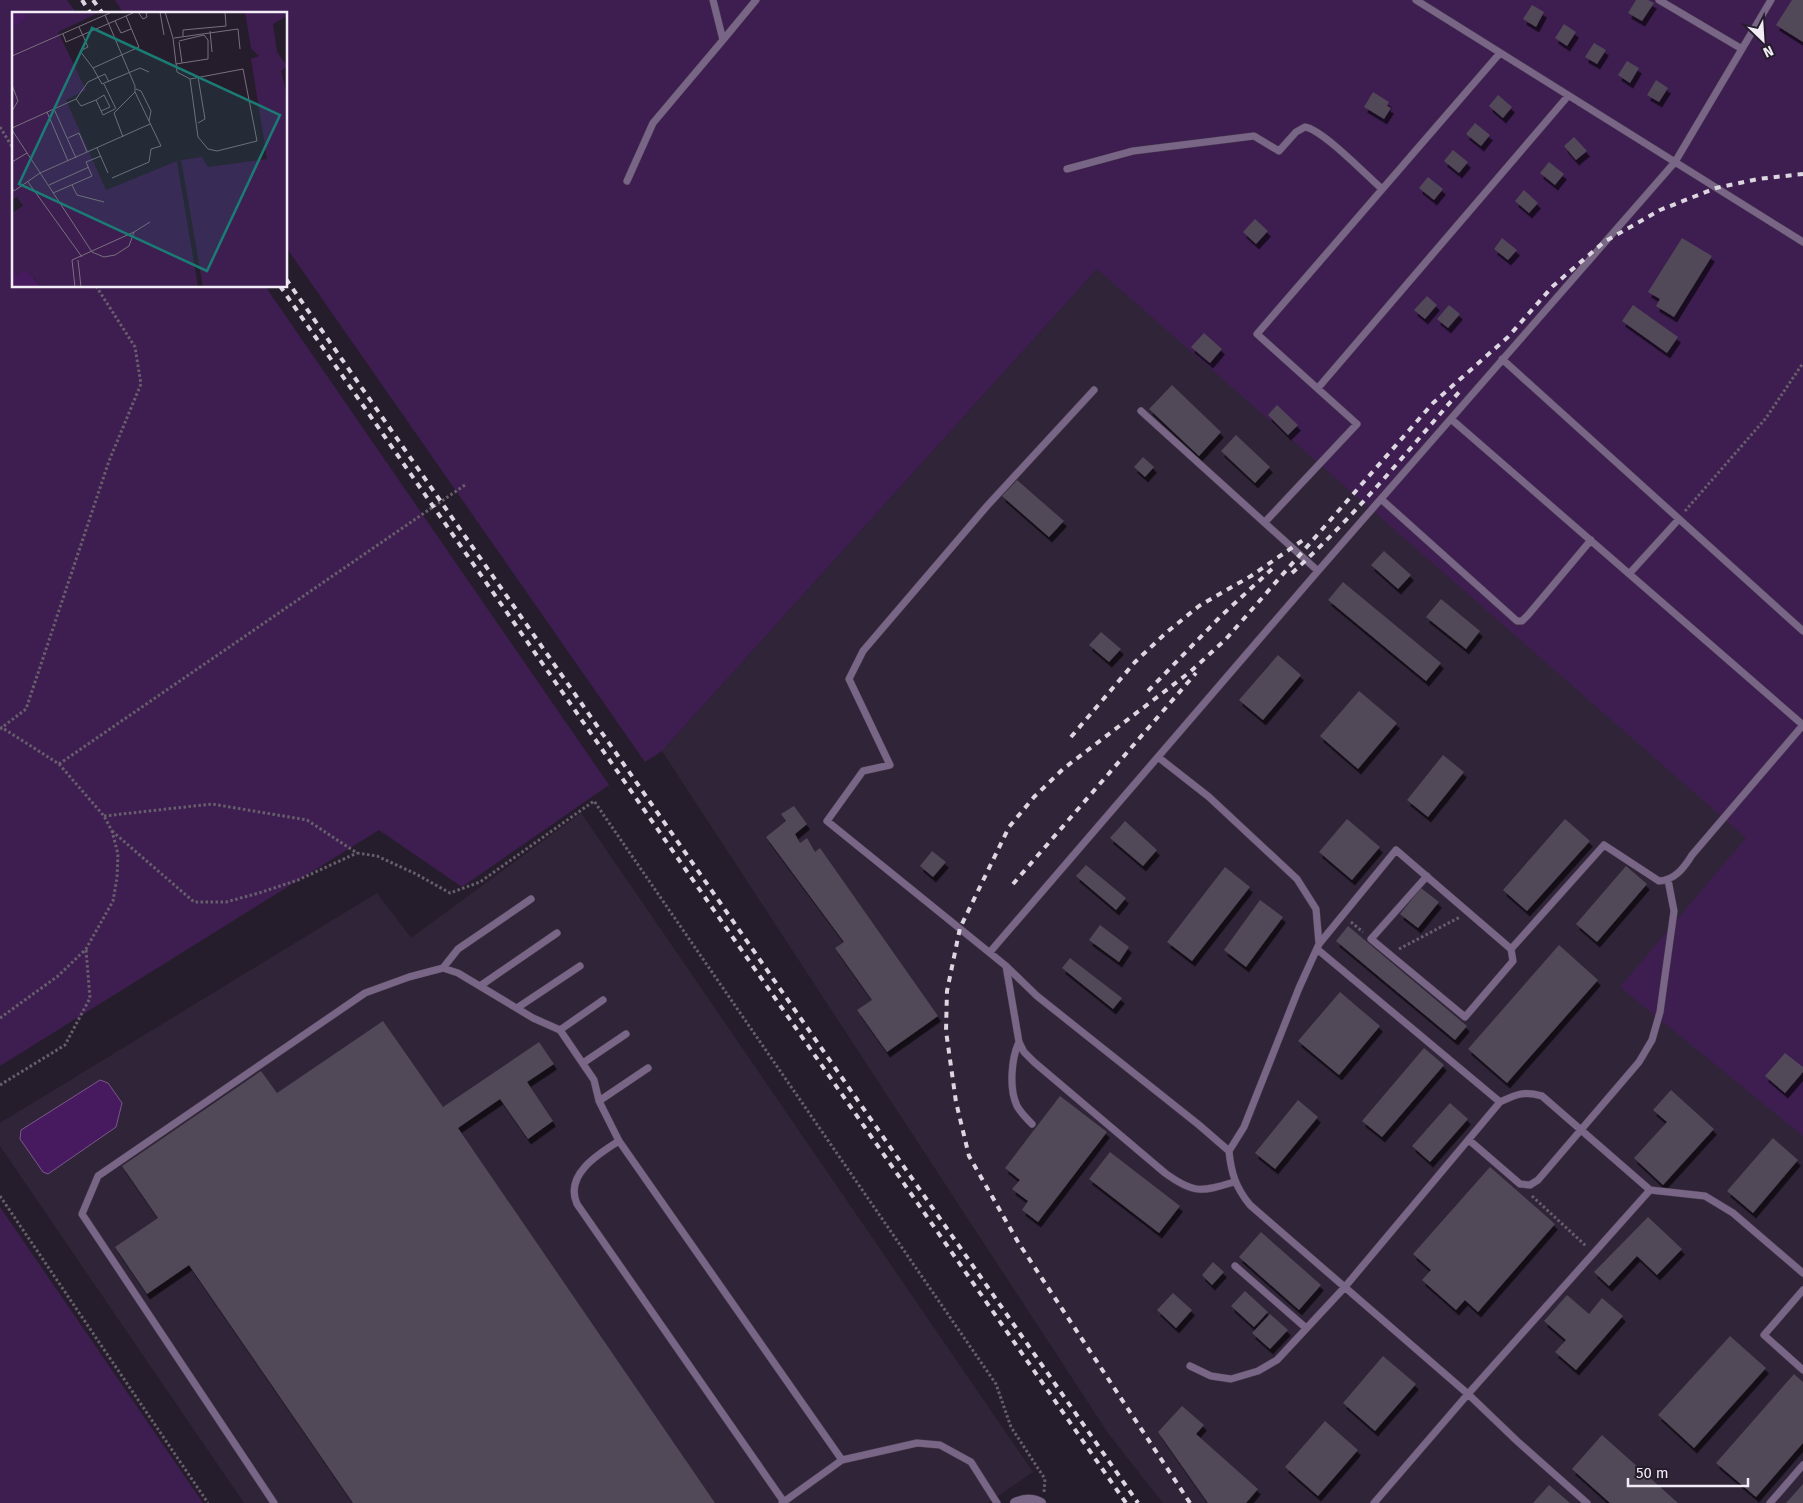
<svg xmlns="http://www.w3.org/2000/svg" width="1803" height="1503" font-family="'Fira Sans',sans-serif">
	<style>
		.built { fill: #302438 }
		.green { fill: #3e1e50 }
		.water { fill: #47195f; stroke: #7a588c }
		.building { fill: #514858; filter: url(#shadow) }
		.lines { fill: none; stroke-linecap: round; stroke-linejoin: round }
		.lane-casing { stroke: #433a48; stroke-width: 8 }
		.street-casing { stroke: #433a48; stroke-width: 11 }
		.path { stroke: #675f6c; stroke-width: 3; stroke-dasharray: 2.5 2.5; stroke-linecap: butt }
		.lane { stroke: #796586; stroke-width: 7 }
		.street { stroke: #796586; stroke-width: 10 }
		.rail { stroke: #dcd6e0; stroke-width: 4; stroke-dasharray: 6 6; stroke-linecap: butt }
		.inset-road { fill: none; stroke: #78707d; stroke-width: 1 }
		.view { fill: #1a7c75; fill-opacity: 0.15; stroke: #1a7c75; stroke-width: 2.5 }
		.inset-edge { fill: none; stroke: #f2ecf6; stroke-width: 2.5 }
	</style>
	<defs>
		<filter id="shadow"><feDropShadow dx="3" dy="5.5" stdDeviation="0" flood-color="#0009"/></filter>
	</defs>
	<rect width="100%" height="100%" fill="#261d2c"/>
	<!-- built -->
	<path class="built" d="M1803 0V1503H1163L1108 1433 662 751 1097 269Z
		M581 813 1033 1472 988 1503H244L0 1146V1123L377 893 411 938Z"/>
	<!-- green -->
	<path class="green" d="M0 0H67L77 14H14V286H265L609 785 462 887 379 830 0 1066Z
		M115 0H1803V1136L1620 987 1746 838 1097 269 662 751 645 762 286 247V14H124Z
		M0 1207 203 1503H0Z"/>
	<!-- water -->
	<path class="water" d="M100 1080 108 1083 122 1103 116 1127 48 1174 43 1172 20 1139 21 1130Z"/>
	<!-- building -->
	<path class="building" d="M1636 0H1648L1654 3 1642 21 1628 13Z
		M1792 0H1803V42L1776 25Z
		M1532 5 1544 12 1536 27 1523 19Z
		M1564 24 1576 32 1567 46 1555 38Z
		M1594 43 1606 50 1597 64 1585 57Z
		M1627 61 1639 68 1630 83 1618 75Z
		M1656 80 1668 88 1659 102 1647 95Z
		M1373 92 1389 102 1387 106 1391 108 1384 119 1364 107Z
		M1498 95 1512 107 1503 118 1489 106Z
		M1475 123 1490 135 1481 146 1466 134Z
		M1574 137 1587 151 1576 160 1564 146Z
		M1453 150 1468 162 1459 173 1444 161Z
		M1549 162 1564 174 1555 185 1540 173Z
		M1428 177 1443 189 1434 200 1419 188Z
		M1524 190 1538 203 1529 213 1515 201Z
		M1255 219 1268 231 1256 244 1243 232Z
		M1502 238 1517 250 1508 260 1494 249Z
		M1682 238 1712 256 1674 317 1656 306 1660 299 1648 292Z
		M1427 296 1437 305 1425 319 1414 310Z
		M1449 305 1460 314 1448 328 1437 319Z
		M1633 305 1678 337 1667 353 1622 321Z
		M1204 333 1222 349 1210 363 1191 347Z
		M1172 385 1221 432 1199 456 1149 409Z
		M1277 405 1298 425 1288 435 1268 415Z
		M1236 435 1270 467 1255 483 1221 451Z
		M1143 457 1154 467 1145 477 1134 467Z
		M1017 480 1064 521 1049 537 1002 496Z
		M1384 551 1411 575 1398 589 1371 565Z
		M1343 582 1441 663 1426 681 1328 600Z
		M1441 599 1480 631 1466 649 1426 617Z
		M1101 632 1121 649 1109 662 1089 645Z
		M1278 655 1301 675 1263 720 1239 700Z
		M1359 691 1397 723 1358 769 1320 736Z
		M1443 755 1464 772 1428 817 1407 800Z
		M794 806 807 824 795 834 800 843 807 838 815 852 820 848 938 1016 887 1052 857 1010 872 1000 835 948 844 942 766 837 786 821 781 814Z
		M1347 819 1380 847 1352 880 1319 852Z
		M1565 819 1590 841 1527 911 1503 890Z
		M1125 821 1157 850 1143 866 1110 838Z
		M932 851 946 862 933 877 920 866Z
		M1086 865 1126 898 1116 910 1076 876Z
		M1626 866 1647 884 1597 942 1576 924Z
		M1225 867 1250 887 1192 961 1167 942Z
		M1421 888 1439 902 1418 928 1400 914Z
		M1260 900 1283 917 1246 967 1224 950Z
		M1100 925 1129 947 1119 962 1089 940Z
		M1348 926 1467 1026 1455 1040 1336 941Z
		M1559 945 1598 980 1507 1083 1468 1049Z
		M1070 958 1122 998 1113 1009 1062 968Z
		M1340 992 1380 1026 1339 1075 1298 1041Z
		M383 1021 443 1107 539 1042 554 1064 527 1082 553 1121 528 1139 500 1099 458 1128 715 1503H353L189 1265 147 1294 115 1247 158 1218 122 1166 261 1071 277 1093Z
		M1424 1048 1444 1065 1382 1137 1362 1121Z
		M1785 1053 1803 1067V1072L1785 1093 1765 1076Z
		M1671 1090 1714 1129 1663 1185 1634 1158 1667 1122 1653 1110Z
		M1060 1096 1107 1132 1038 1222 1022 1210 1028 1201 1012 1189 1020 1180 1005 1168Z
		M1298 1100 1318 1117 1275 1169 1255 1153Z
		M1450 1103 1468 1119 1430 1162 1412 1146Z
		M1773 1138 1798 1160 1753 1213 1727 1191Z
		M1110 1152 1180 1206 1159 1233 1089 1179Z
		M1490 1167 1555 1224 1478 1312 1465 1300 1456 1310 1422 1280 1431 1270 1413 1254Z
		M1648 1217 1682 1249 1657 1275 1637 1256 1609 1286 1594 1272Z
		M1261 1232 1321 1285 1299 1310 1239 1257Z
		M1213 1262 1224 1272 1212 1285 1202 1275Z
		M1245 1291 1268 1312 1254 1327 1231 1306Z
		M1173 1293 1192 1310 1176 1328 1157 1310Z
		M1567 1295 1589 1314 1602 1298 1623 1316 1576 1370 1555 1352 1566 1340 1544 1321Z
		M1270 1314 1288 1330 1270 1349 1252 1333Z
		M1730 1336 1766 1368 1694 1448 1658 1415Z
		M1383 1356 1416 1384 1375 1431 1343 1403Z
		M1794 1374 1803 1382V1443L1756 1497 1716 1463Z
		M1182 1406 1204 1425 1196 1434 1258 1489 1246 1503H1208L1158 1432Z
		M1325 1421 1358 1450 1318 1496 1285 1467Z
		M1602 1435 1678 1503H1610L1572 1469Z
		M1803 1484V1503H1786Z
		M1549 1485 1570 1503H1533Z"/>
	<g class="lines">
		<!-- lane casing -->
		<g class="lane-casing">
			<path id="lane" d="M1416 0 1803 242
				M1659 0 1742 49
				M723 40 756 0
				M1067 169 1133 151 1254 136 1279 151 1296 132 1305 127C1323 130 1366 175 1382 189
				M627 181 653 123 723 40 713 0
				M1502 359 1803 631
				M1318 388 1568 96
				M1094 390 987 506 863 651 849 679 890 765 863 771 827 821 1006 966 1037 996 1199 1125 1229 1151C1231 1173 1236 1188 1250 1205L1468 1394 1517 1441 1587 1503
				M1141 411 1318 571
				M1451 419 1803 725
				M1381 499 1517 621H1522L1528 615 1591 540
				M1265 522 1357 424 1257 334 1500 53
				M1629 574 1679 519
				M1158 757 1209 797 1297 879 1316 909 1319 944 1299 988 1244 1127 1229 1151
				M1427 876 1371 939 1465 1017 1513 961 1511 949
				M1319 944 1396 850 1511 949 1604 845 1659 881C1675 880 1684 868 1692 855L1803 725
				M1317 949 1500 1102
				M990 952 1318 571 1675 162 1771 0
				M1006 966 1019 1042 1024 1052 1034 1062 1165 1173C1194 1194 1201 1192 1234 1182
				M443 968 458 949 531 899
				M480 986 557 933
				M517 1008 580 966
				M560 1030 603 1000
				M1019 1042C1011 1059 1009 1089 1017 1106 1021 1113 1026 1118 1032 1124
				M583 1063 626 1034
				M599 1101 648 1068
				M1469 1140 1520 1184 1530 1185 1538 1180 1639 1062 1652 1040 1660 1012 1674 911 1668 880
				M619 1141C598 1154 564 1175 577 1204L784 1502
				M1650 1190 1705 1196 1733 1213 1803 1273
				M1235 1266 1306 1328
				M1803 1290 1764 1335 1803 1370
				M1190 1366 1211 1376 1231 1379 1258 1371 1277 1360 1344 1288 1500 1102C1517 1094 1523 1091 1542 1096L1650 1190 1468 1394 1374 1503
				M274 1503 82 1214 98 1176 365 993 409 977 443 968 458 973 533 1018 560 1030 594 1080 599 1101 619 1141 842 1460
				M782 1503 842 1460 917 1443 940 1445 971 1462 997 1503
				M1770 1503 1803 1465"/>
		</g>
		<!-- street casing -->
		<g class="street-casing">
			<path id="street" d="M1015 1503C1024 1499 1032 1498 1041 1503"/>
		</g>
		<!-- path -->
		<path class="path" d="M0 127 14 150
			M1685 511 1766 418 1803 363
			M0 729 26 709 109 461 141 384 135 347 96 286
			M59 764 465 485
			M104 816 212 804 307 820 357 853 377 856 416 874 450 893 480 882 594 801 996 1384 1011 1427 1045 1479 1044 1492
			M112 831 194 902H226L259 893 298 880 357 853
			M1351 922 1363 932
			M1399 949 1460 917
			M0 1018 58 976 86 949 113 901 117 878 118 854 112 831 104 816 59 764 1 727
			M0 1085 65 1045 90 998 86 950
			M0 1196 208 1503
			M1532 1196 1586 1246"/>
		<!-- lane -->
		<use href="#lane" class="lane"/>
		<!-- street -->
		<use href="#street" class="street"/>
		<!-- rail -->
		<path class="rail" d="M82 0 91 14
			M93 0 103 14
			M286 279 1138 1503
			M280 286 1126 1503
			M1292 573C1353 518 1406 453 1460 391
			M1148 691 1222 615 1272 569
			M1071 737 1135 662 1167 632 1199 606 1251 576 1306 538
			M1013 884 1196 673
			M1190 1503 1018 1242 969 1156 956 1102 946 1031 947 991 960 928 1009 827 1034 797 1063 769 1190 672 1226 639 1433 403 1508 337 1553 286 1604 242 1660 210 1716 188 1758 179 1803 174"/>
	</g>
	<!-- overview -->
	<g transform="translate(12 12)">
		<rect width="275" height="275" fill="#261d2c"/>
		<path d="M0 0H88L46 20 74 78 54 88 94 178 165 149 186 275H30L22 266 7 265 0 258V201L11 194 5 185 0 188ZM233 0H275V4L261 12 265 40 275 54 269 59 275 83V275H191L169 148 190 145 196 155 255 147 239 47 247 44 239 36Z" fill="#3e1e50"/>
		<path d="M0 0H15L13 7 0 17ZM0 258 7 265 8 259 15 260 30 275H0Z" fill="#47195f"/>
		<path class="inset-road" d="M126 0 131 7 135 5 134 0M148 0 152 23M153 0 161 26 165 60 178 67 186 125 196 137 205 139 245 129 231 57 178 67M93 3 123 74V80L149 134 139 137 137 150 100 166M114 4 127 35 81 56 90 72 128 56 137 60M103 9 109 21 119 17M67 15 76 35 68 39 81 56M198 19 200 40M51 22 54 30 121 1M171 24V18L214 14 213 0M162 26 226 17 228 37M167 29 192 23 196 28V47L170 51M0 44 100 0M164 52 170 51 167 30M92 72 104 97M0 73 6 89 0 99M124 77 129 79 139 99 137 109M64 87 76 70 93 62 97 70M84 88 92 83 98 95 89 99M42 97 64 146M35 100 56 149M186 111 193 107 186 65M0 116 64 87 69 94 84 88 91 103 103 97M0 118 80 240 92 245 103 243 117 234 122 220 138 210M111 125 102 101 123 80M56 126 67 121 75 140M85 136 96 161M0 150 15 141M16 170 70 245M37 173 77 155M60 173 65 183 92 190M0 176 2 179 28 161 138 112M41 181 80 164 74 150 89 144M66 248 69 275M63 275 60 248 122 220"/>
		<path class="view" d="M80 16 268 103 195 259 7 172Z"/>
		<rect width="275" height="275" class="inset-edge"/>
	</g>
	<!-- north arrow -->
	<g transform="translate(1763 40) rotate(155)" stroke="#261d2c" stroke-width="4" paint-order="stroke">
	<path d="M0-4L9 19L0 12L-9 19Z" fill="#f2ecf6"/>
	<text y="-8" font-size="14" font-weight="bold" text-anchor="middle" fill="#f2ecf6">N</text>
	</g>
	<!-- scale -->
	<path d="M1628 1478v8h120v-8" fill="none" stroke="#f2ecf6" stroke-width="2.5"/>
	<text x="1636" y="1478" font-size="15" fill="#f2ecf6" stroke="#261d2c" stroke-width="4" paint-order="stroke">50 m</text>
</svg>
